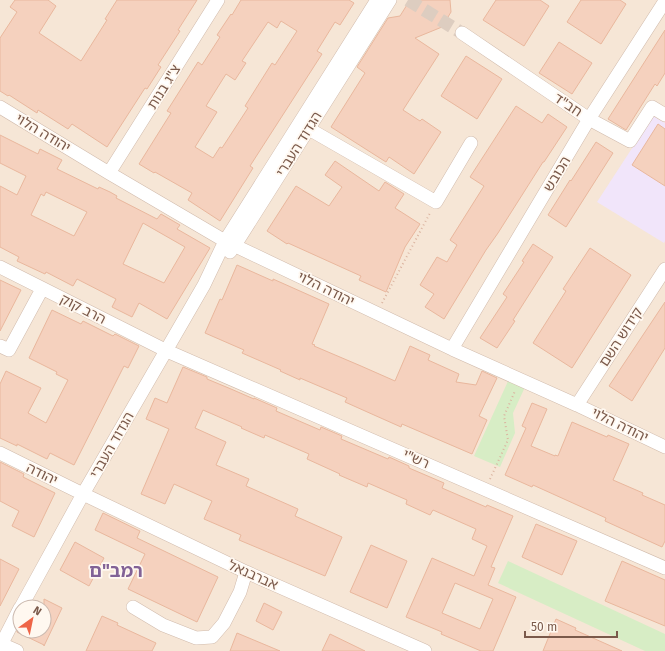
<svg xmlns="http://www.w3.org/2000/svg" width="665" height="651" font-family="'Fira Sans','Noto Sans Hebrew',sans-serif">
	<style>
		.residential { fill: #f6e6d6; fill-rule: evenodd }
		.education { fill: #f1e5fa }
		.green { fill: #d7edc5 }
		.building { fill: #f5d1be; stroke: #e9b79d; fill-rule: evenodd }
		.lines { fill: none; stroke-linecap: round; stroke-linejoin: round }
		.minor-tunnel { stroke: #ddcdc0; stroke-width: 13; stroke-dasharray: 13 6; stroke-linecap: butt }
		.minor-casing { stroke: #d1bbac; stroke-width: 14 }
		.path { stroke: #dbb4a0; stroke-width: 2; stroke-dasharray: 1 3; stroke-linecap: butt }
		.minor { stroke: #fff; stroke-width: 13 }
		.labels { text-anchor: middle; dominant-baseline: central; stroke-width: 3.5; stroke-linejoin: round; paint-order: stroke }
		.street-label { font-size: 14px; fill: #7a594a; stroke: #fff8f0 }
		.district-label { font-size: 18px; font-weight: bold; fill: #826296; stroke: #fff8f0 }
	</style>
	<rect width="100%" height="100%" fill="#fef4e8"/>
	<!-- residential -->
	<path class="residential" d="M0 0H665V651H0ZM20 607H44V631H20Z"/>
	<!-- education -->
	<path class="education" d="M653 116 665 123V241L664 243 597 202Z"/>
	<!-- green -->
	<path class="green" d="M509 379 525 387 513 413 515 433 500 467 474 456Z
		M508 561 665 634V651H645L498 583Z"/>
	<!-- building -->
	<path class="building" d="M15 0H48L56 6 39 33 81 61 107 20 105 19 117 0H197L178 30 180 31 158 65 161 67 147 89 145 88 107 147 72 124 68 129 38 110 37 113 9 95 8 96 0 91V38L17 12 10 7Z
		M241 0H349L354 3 340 25 335 22 317 51 322 54 250 166 253 168 220 221 188 200 192 193 155 172 154 173 139 164 171 113 167 111 198 62 202 65 220 37 217 35 231 14 232 15ZM281 21 297 31 275 65 272 63 245 106 248 108 222 148 220 147 213 158 195 147 217 112 206 106 226 74 235 80 246 63 242 61 268 22 277 28Z
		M410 0H450L451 12 442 27 415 38 439 54 403 110 420 121 422 119 441 132 414 174 389 157 386 162 331 127 365 73 357 67 388 18 400 16Z
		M496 0H540L549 6 524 46 483 20Z
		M581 0H620L626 4 601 44 567 22Z
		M665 30V73L657 86 655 84 626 130 608 119Z
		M559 42 592 63 572 94 539 73Z
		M466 56 502 79 477 119 441 96Z
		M516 106 542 123 548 114 567 127 544 162H543L498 233 486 250 444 319 425 307 434 294 420 285 437 257 447 262 457 245 450 240 484 186 470 177Z
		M658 124 665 129V186L632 165Z
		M0 135 38 154 40 149 62 160 57 169 98 189 99 187 110 192 117 196 116 198 157 219 161 214 180 225 177 229 210 248 167 319 139 303 132 317 112 307 116 299 77 279 73 286 46 272 45 274 17 261 19 257 0 247V186L17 195 26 176 0 163ZM46 192 87 212 74 236 31 215 41 194 44 196ZM143 223 185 247 164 283 123 264Z
		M596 142 613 153 566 227 548 215 570 180 571 181Z
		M335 161 379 191 385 182 404 194 395 208 420 224 405 247 386 292 359 280 361 276 288 243 287 244 267 231 296 186 329 206 342 187 325 175Z
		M533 244 553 257 513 320 515 321 497 348 480 338 507 297 503 294 524 262 522 261Z
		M590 248 631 275 572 368 533 343 566 291 563 289Z
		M237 265 273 281V279L329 304 312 344 315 345 314 346 361 366 395 381 410 346 430 355 428 360 459 374 456 382 476 385 482 371 497 378 479 416 487 420 472 454 402 424 401 427 374 415 345 402 347 398 300 378V380L280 371 281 370 242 353 244 350 205 333 220 299 222 300Z
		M0 280 21 290 0 331Z
		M665 302V348L632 401 609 386Z
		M52 310 81 324 83 321 113 336 115 334 139 346 128 368 124 366 74 465 50 453 47 459 17 444V446L0 438V384L6 371 41 388 28 413 46 423 68 380 56 374 57 372 29 358Z
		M183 367 207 377V379L231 389 254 399V398L277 408 276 411 320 430 321 427 342 436 341 439 388 459 389 457 409 466V468L444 483 442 488 486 507 487 505 513 516 491 567 495 568 488 585 516 597 493 651H481L441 634 442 632 406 617 432 558 474 576 487 546 472 539 476 529 433 510 430 515 406 504 407 500 368 483 367 487 339 475 340 474 307 459 309 454 265 435 264 438 241 428 242 427 203 410 195 428 226 442 216 465 249 479 246 486 298 509 295 516 342 537 325 576 239 540 241 535 204 519 212 501 174 484 165 504 141 494 169 429 146 419 155 398 167 403ZM455 583 493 599 480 629 442 613Z
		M532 403 547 409 531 446 555 456V455L558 456 572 422 607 437 608 435 629 444 613 480 643 493 642 495 665 505V541L662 547 605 521 606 518 533 485 532 487 505 475 526 428 522 426Z
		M0 462 24 474 23 477 55 493 34 537 12 526 19 511 0 501Z
		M103 513 140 531 137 538 218 577 197 622 128 589 145 554 95 530Z
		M536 524 577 541 562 575 522 557Z
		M75 542 104 558 89 586 60 570Z
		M371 545 407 561 387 608 350 592Z
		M0 559 19 569 0 606Z
		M622 561 665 580V626L605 601Z
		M44 599 62 608 44 646V645L17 632V631H44Z
		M264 603 282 612 273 630 256 621Z
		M102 616 118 623 117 625 156 643 152 651H86Z
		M556 619 576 628 575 630 622 651H543Z
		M237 633 280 651H230Z
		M330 634 365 651H322Z"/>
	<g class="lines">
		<!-- minor-tunnel -->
		<path class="minor-tunnel" d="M408 0 462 33"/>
		<!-- minor casing -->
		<g class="minor-casing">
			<path id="minor" d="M462 33 589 119 630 141 652 107 665 115
				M0 107 109 173 225 241 452 349 577 405 665 447
				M302 125 436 202 471 143
				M109 173 218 0
				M230 252 235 245 390 0
				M0 267 167 351 665 568
				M0 346 9 350 42 289
				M452 349 589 119 665 1
				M577 405 665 269
				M0 453 83 494 246 572 425 651
				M21 607 83 494 204 285 225 241 377 0
				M133 607 163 625 196 638 212 637 224 623 240 592 246 572
				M1 644 17 651
				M0 647 20 608"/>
		</g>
		<!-- path -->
		<path class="path" d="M382 303 430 213
			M490 479 508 440 504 416 515 391"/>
		<!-- minor -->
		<use href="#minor" class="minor"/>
	</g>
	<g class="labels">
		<!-- street labels -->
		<g class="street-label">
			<text transform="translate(164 87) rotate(-58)">צ"ג בנות</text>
			<text transform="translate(568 105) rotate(34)">חב"ד</text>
			<text transform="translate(43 133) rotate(31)">יהודה הלוי</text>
			<text transform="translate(299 144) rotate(-58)">הגדוד העברי</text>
			<text transform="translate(557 174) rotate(-59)">הכובש</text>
			<text transform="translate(326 289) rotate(26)">יהודה הלוי</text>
			<text transform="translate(83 309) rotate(27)">הרב קוק</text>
			<text transform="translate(621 337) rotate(-57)">קידוש השם</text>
			<text transform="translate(620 425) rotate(26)">יהודה הלוי</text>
			<text transform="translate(112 445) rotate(-60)">הגדוד העברי</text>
			<text transform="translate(416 459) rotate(24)">רש"י</text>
			<text transform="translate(42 474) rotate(26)">יהודה</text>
			<text transform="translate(253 575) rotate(24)">אברבנאל</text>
		</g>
		<!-- district labels -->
		<g class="district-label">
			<text x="116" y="571">רמב"ם</text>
		</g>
	</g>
	<!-- north arrow -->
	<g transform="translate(32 619) rotate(33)"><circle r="19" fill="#fff8f0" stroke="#cab8ae"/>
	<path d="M0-3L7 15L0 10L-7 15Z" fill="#ee6547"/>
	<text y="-6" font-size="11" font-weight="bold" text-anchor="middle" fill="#7a594a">N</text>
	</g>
	<!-- scale -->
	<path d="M525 631v6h92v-6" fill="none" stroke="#7a594a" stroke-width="2"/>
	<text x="531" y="631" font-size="12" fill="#7a594a" stroke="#fff8f0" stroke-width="3" paint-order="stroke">50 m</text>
</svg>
